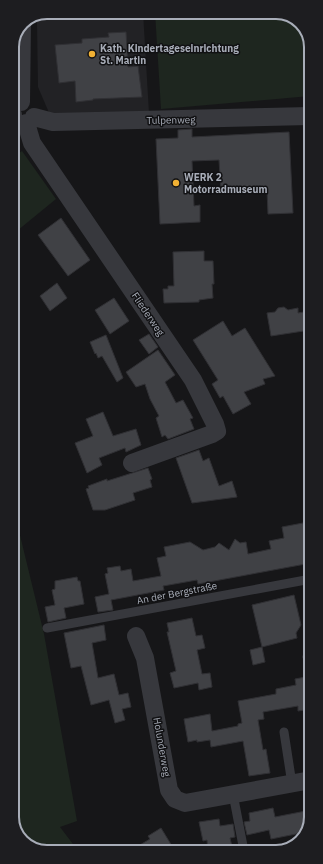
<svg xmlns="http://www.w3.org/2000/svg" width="323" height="864" font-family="'IBM Plex Sans',sans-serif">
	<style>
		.built { fill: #222225 }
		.green { fill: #1e261f }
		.building { fill: #404145; stroke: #303034 }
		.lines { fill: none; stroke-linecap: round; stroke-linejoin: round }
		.lane { stroke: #37383d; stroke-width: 9 }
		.street { stroke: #37383d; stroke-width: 18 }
		.poi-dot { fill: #f2b134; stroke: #111113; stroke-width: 1.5 }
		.labels { text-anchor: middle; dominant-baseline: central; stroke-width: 3; stroke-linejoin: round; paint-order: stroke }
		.poi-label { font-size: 10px; font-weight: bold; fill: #a8adb8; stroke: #111113; text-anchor: start }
		.street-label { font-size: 10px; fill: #a8adb8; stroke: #111113 }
		.rim { fill: none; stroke: #a8adb8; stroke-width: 2 }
	</style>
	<rect width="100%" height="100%" fill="#161618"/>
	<!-- built -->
	<path class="built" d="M48 12H143L149 113 50 115 38 87 37 22 41 15Z"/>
	<!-- green -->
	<path class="green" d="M155 12H280L299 21 310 38V96L161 109Z
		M22 151 56 199 12 235V158Z
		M18 527 44 634 77 821 60 827 79 852H45L26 845 13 826V530Z"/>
	<!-- building -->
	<path class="building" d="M126 32 128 67 138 66 142 97 93 99V100L76 102 75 81 59 83 55 45 82 43V39L109 37 108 33Z
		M192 129V137L289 132 293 213 268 214 267 189 221 191 219 160 192 161 194 206 200 205V222L160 224 156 139 178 138V130Z
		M61 218 90 260 68 276 38 235Z
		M204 251V261H213L214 284H212L213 298 199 300V302L164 303 163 289H168V286H174L173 252Z
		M57 283 67 298 50 311 40 296Z
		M114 298 129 321 110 334 95 310Z
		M284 307 288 310 298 308V313L310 311V330L271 336 267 313 275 312 278 308Z
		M223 321 232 336 245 328 275 376 263 379 265 384 244 392 251 404 233 414 223 396 220 398 212 384 218 380 193 340Z
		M149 334 158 347 149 354 139 340Z
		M106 335 123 378 117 382 102 356 98 358 96 353 95 354 90 342Z
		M158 350 175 375 165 382 176 403 183 400 193 418 190 419 194 429 168 439 165 435 162 437 156 418 159 416 150 399 145 384 136 387 126 372Z
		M103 412 113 436 136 429 141 445 126 452 125 448 99 458 102 465 87 473 75 443 93 436 86 419Z
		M199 450 203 461 209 458 219 486 232 481 237 497 192 503 176 458Z
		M148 468 152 479 150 480 152 487 133 493 135 500 105 510H93L86 489 89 488 88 486 107 479V481Z
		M303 523 311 563 198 584 197 580 163 586 164 590 111 600 113 610 98 612 95 597 109 594 105 574 108 573 107 568 120 566 121 571 131 569 133 581 161 576 157 558 166 556 164 547 190 542 203 550 215 547 219 543 229 550 235 539 240 543 246 542 248 554 271 549 269 541 284 538 282 527Z
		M77 577 78 581H80L84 604 64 608 66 618 48 622 45 607 55 605 52 590 55 589V581Z
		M294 595 301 625 296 633 297 638 262 647 252 605Z
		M192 618 196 636 202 635 205 648 197 650 202 674 210 673 212 687 199 690 198 683 174 688 170 673 176 671 167 632H169L167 623Z
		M104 625 106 640 92 643 98 678 114 674 119 695 128 693 131 707 122 709 125 720 115 723 109 700 91 705 81 666 71 668 64 633Z
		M262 647 265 662 253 665 250 650Z
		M311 676V709L298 711V706L263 712 264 719 258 720 263 750 266 749 270 773 249 776 243 741 211 747 210 740 197 742V740L188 742 184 719 210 714 212 731 238 726V724L242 723 238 701 276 694V689L296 685 295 679Z
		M273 808 275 817 311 810V817L306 832 271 839 269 830 247 835 244 822 250 821 249 813Z
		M219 819 220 826 233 824 235 837 230 838 233 851H208L207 840 203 841 199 822Z
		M161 828 175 851 128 852 150 839 148 836Z"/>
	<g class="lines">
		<!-- lane -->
		<path class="lane" d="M47 628 311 579
			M307 657 311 656
			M284 732 292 784
			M233 794 244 851"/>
		<!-- street -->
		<path class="street" d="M21 102 22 23
			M12 115H13
			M34 117 53 122 310 116
			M26 123 32 143 193 380 215 424 217 431 212 434 132 463
			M136 636 145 658 169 790 175 799 185 803 311 780"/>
	</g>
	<!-- markers -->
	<g class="poi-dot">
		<circle cx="92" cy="54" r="4"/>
		<circle cx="176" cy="183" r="4"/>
	</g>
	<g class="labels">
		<!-- poi labels -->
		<g class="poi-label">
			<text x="100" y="48">Kath. Kindertageseinrichtung<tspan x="100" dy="12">St. Martin</tspan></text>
			<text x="184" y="177">WERK 2<tspan x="184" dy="12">Motorradmuseum</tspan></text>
		</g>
		<!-- street labels -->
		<g class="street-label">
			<text transform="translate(171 120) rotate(-1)">Tulpenweg</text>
			<text transform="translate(148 314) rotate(56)">Fliederweg</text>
			<text transform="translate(177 593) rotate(-11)">An der Bergstraße</text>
			<text transform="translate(162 747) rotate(80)">Holunderweg</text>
		</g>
	</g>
	<!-- crop -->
	<path d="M0 0H323V864H0ZM47 19H276A28 28 0 0 1 304 47V817A28 28 0 0 1 276 845H47A28 28 0 0 1 19 817V47A28 28 0 0 1 47 19Z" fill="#1d1d20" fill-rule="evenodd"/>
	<path class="rim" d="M47 19H276A28 28 0 0 1 304 47V817A28 28 0 0 1 276 845H47A28 28 0 0 1 19 817V47A28 28 0 0 1 47 19Z"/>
</svg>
